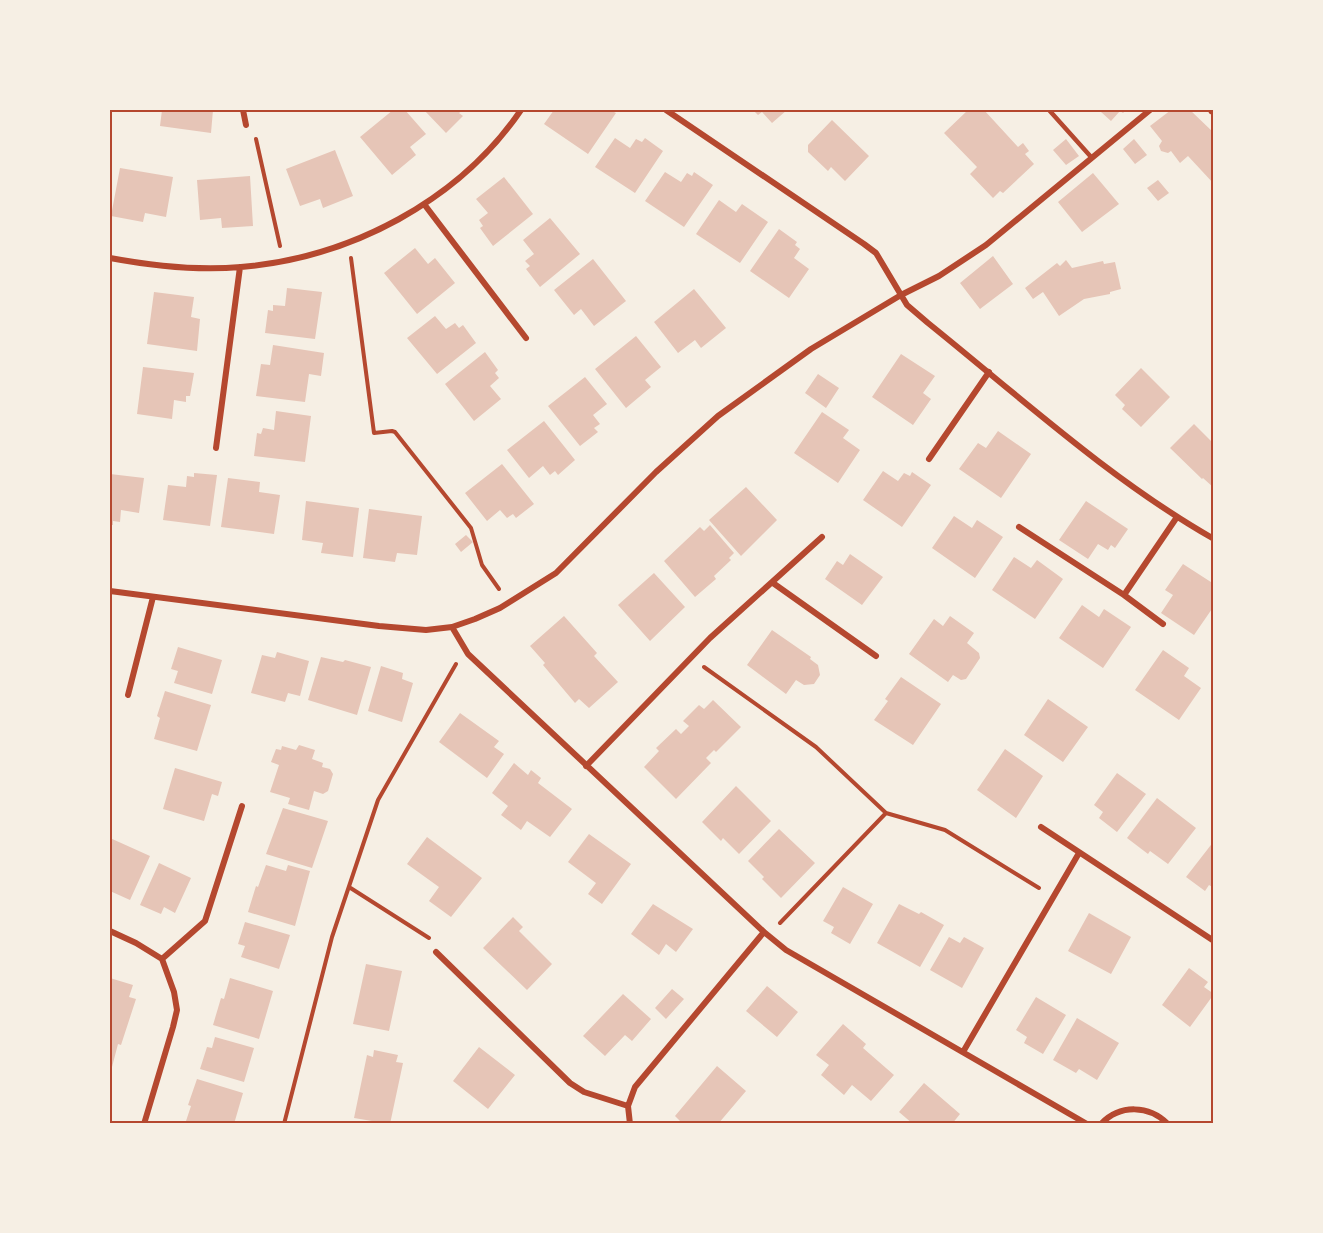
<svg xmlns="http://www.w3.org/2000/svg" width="1323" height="1233" font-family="'Archivo Narrow',sans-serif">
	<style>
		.building { fill: #e6c5b7 }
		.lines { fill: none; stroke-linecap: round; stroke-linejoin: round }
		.path { stroke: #b5482f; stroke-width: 4 }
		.service { stroke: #b5482f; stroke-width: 4.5 }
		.minor { stroke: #b5482f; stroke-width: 6 }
		.tertiary { stroke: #b5482f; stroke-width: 10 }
		.neatline { fill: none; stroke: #b5482f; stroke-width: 2 }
	</style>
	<rect width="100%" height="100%" fill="#f6efe4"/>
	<!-- building -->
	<path class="building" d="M162 110H213L211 133 160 126Z
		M393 110H405L426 134 410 147 416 155 392 175 360 137Z
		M424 110H463L459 113 463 116 446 133Z
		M554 110H610L616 113 588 154 544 124Z
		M753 110H787L772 123 762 112 758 115Z
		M968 110H984L1018 147 1023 143 1029 151 1025 154 1034 164 1003 193 1000 191 993 198 970 174 977 167 944 133Z
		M1103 110H1126L1123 113 1120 111 1111 121 1101 112Z
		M1171 110H1190L1214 133V184L1188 156 1180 163 1171 151 1168 153 1161 151 1159 146 1162 141 1150 126Z
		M832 120 869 156 845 181 831 167 828 171 808 152V145Z
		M615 138 630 148 636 139 642 142 645 138 663 151 635 193 595 167Z
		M1066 139 1079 156 1066 165 1053 150Z
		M1134 139 1147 155 1135 164 1123 149Z
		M335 150 353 196 323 208 320 199 300 206 286 169Z
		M120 168 173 177 166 217 145 213 143 222 111 216Z
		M665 172 681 182 687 173 692 176 694 172 713 185 684 227 645 201Z
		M1093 173 1119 204 1082 232 1058 202Z
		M250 176 253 226 222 228 221 218 200 220 197 180Z
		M504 177 533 214 493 246 480 228 483 226 479 220 488 213 476 199Z
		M1158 180 1169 193 1158 201 1147 188Z
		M719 200 736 212 742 204 768 222 740 263 696 234Z
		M550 218 580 254 540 287 526 269 530 266 525 261 534 254 523 240Z
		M779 229 797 242 795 245 800 249 794 258 809 269 789 298 750 271Z
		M415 248 428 264 435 258 455 283 417 314 384 273Z
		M993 256 1013 284 980 309 960 283Z
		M593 259 626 301 594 326 581 309 574 315 554 290Z
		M1066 260 1072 268 1103 261 1104 264 1115 262 1121 289 1110 292V294L1084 299 1059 316 1043 292 1033 299 1025 288 1057 263 1060 266Z
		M287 288 322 292 315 339 265 333 268 310 273 311V305L285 306Z
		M694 289 726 328 701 348 695 340 678 353 654 322Z
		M154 292 194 297 191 317 200 319 197 351 147 344Z
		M435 316 446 329 455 323 459 328 463 325 476 343 437 374 407 338Z
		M636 336 661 367 645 380 651 387 626 408 595 369Z
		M273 345 324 353 321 376 309 374 305 402 256 396 261 364 270 365Z
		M485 352 498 370 495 373 499 378 490 386 501 399 474 421 445 384Z
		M901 354 935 376 923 393 931 399 913 425 872 397Z
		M143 367 194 373 190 396H186V402L174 400 172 419 137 414Z
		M1141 368 1170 397 1141 427 1122 409 1125 405 1115 395Z
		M818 374 839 388 826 408 805 393Z
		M585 377 607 404 593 415 600 424 594 428 598 432 580 446 548 406Z
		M276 411 311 416 305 462 254 456 257 433 261 434 263 428 274 430Z
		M822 412 849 430 843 438 860 450 838 483 794 453Z
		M544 421 575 460 558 475 555 471 550 475 543 466 529 478 507 450Z
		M1194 424 1214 444V488L1203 478 1202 479 1170 448Z
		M998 431 1031 454 1001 498 959 469 978 443 986 448Z
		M502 464 534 504 516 518 513 514 507 518 500 510 487 521 465 493Z
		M883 471 898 481 904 473 910 476 912 472 931 485 902 527 863 500Z
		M194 473 217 475 210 526 163 520 168 485 186 487 187 476 194 477Z
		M110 474 144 478 139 513 121 510 120 522 113 521V525H110Z
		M228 478 260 482 259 492 280 495 274 534 221 527Z
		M746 487 777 520 741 556 709 520Z
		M306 501 359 508 353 557 321 553 323 543 302 540Z
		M1086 501 1128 529 1115 548 1111 545 1108 550 1098 544 1088 559 1059 540Z
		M369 509 422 516 417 555 397 553 395 562 363 558Z
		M954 516 972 528 977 520 1003 537 975 578 932 548Z
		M710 525 734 553 729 558 731 560 714 576 716 579 695 597 664 561 700 527 704 531Z
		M466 535 473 542 461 552 455 544Z
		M850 554 883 577 862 605 825 579 837 561 843 565Z
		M1014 557 1031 568 1037 560 1063 579 1035 619 992 590Z
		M1183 564 1214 584V606L1194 635 1161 613 1173 595 1165 590Z
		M654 573 685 607 650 641 618 605Z
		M1082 605 1099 617 1104 609 1131 627 1103 668 1059 638Z
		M564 616 597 653 594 656 618 682 589 708 579 699 575 703 543 665 545 663 530 646Z
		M950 616 974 633 967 643 979 653 980 658 966 679 961 680 953 675 948 682 909 654 934 619 943 626Z
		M772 630 811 657 810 659 818 665 820 675 814 684 804 685 796 680 786 694 747 665Z
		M178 647 222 660 212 694 174 683 178 671 171 669Z
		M1163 650 1189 668 1184 676 1201 688 1179 720 1135 690Z
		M277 652 309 661 300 696 288 693 285 702 251 693 262 655 275 658Z
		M321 657 343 662 345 660 371 667 357 715 308 700Z
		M381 666 403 673 402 679 413 683 402 722 368 711Z
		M901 677 941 704 913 745 874 720 888 701 885 699Z
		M165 691 211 705 197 751 154 739 160 718 157 716Z
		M1048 699 1088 727 1063 762 1024 735Z
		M713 700 741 727 716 752 714 750 706 758 711 763 676 799 644 767 659 751 656 748 676 729 681 734 689 726 683 721 699 705 704 709Z
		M460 713 499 741 494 747 504 754 487 778 439 742Z
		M299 745 315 750 312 759 323 763 322 767 330 769 333 774 328 791 323 794 314 791 309 810 288 804 290 798 270 792 279 765 271 762 276 749 281 750 282 746 296 750Z
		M1005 749 1043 776 1016 818 977 790Z
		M514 763 528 775 531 770 541 778 538 783 572 809 550 837 527 821 521 830 501 815 508 806 492 793Z
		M175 768 222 782 218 796 212 794 204 821 163 809Z
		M1117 773 1146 794 1117 832 1099 818 1103 812 1094 805Z
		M736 786 771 821 739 854 723 838 721 841 702 822Z
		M1157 798 1196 828 1168 864 1150 851 1148 854 1127 838Z
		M283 808 328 821 312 868 266 854Z
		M779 829 815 863 781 898 762 879 764 877 748 861Z
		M589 834 631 864 602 904 588 894 596 883 568 862Z
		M427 837 482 878 451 917 429 901 439 887 407 864Z
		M110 838 150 856 130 900 110 891Z
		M1214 841V888L1209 885 1205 891 1186 877Z
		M159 863 191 878 175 913 164 907 161 914 140 905Z
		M266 865 286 871 288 865 310 871 295 926 248 912 256 886 258 887Z
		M843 887 873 904 850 944 831 933 834 927 823 921Z
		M653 904 693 929 676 952 666 944 659 955 631 934Z
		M899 904 919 914 921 912 944 925 920 967 877 943Z
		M1089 913 1131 937 1111 974 1068 951Z
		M513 917 523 927 519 931 552 964 527 990 483 948Z
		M245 922 290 935 279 969 241 957 245 946 238 944Z
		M949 937 960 943 964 937 984 948 962 988 930 970Z
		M366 964 402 971 389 1031 353 1024Z
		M1189 968 1208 982 1204 987 1214 994 1190 1027 1162 1005Z
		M110 978 133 985 129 997 136 999 121 1045 118 1044 112 1067H110Z
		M230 978 273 991 259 1039 213 1025 221 998 224 999Z
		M767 986 798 1012 777 1037 746 1011Z
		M672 989 684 999 666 1019 655 1008Z
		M623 994 651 1019 632 1041 625 1035 605 1056 583 1036Z
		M1036 997 1066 1015 1043 1054 1024 1043 1027 1037 1016 1030Z
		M1077 1018 1119 1043 1097 1080 1079 1069 1076 1073 1053 1060Z
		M843 1024 866 1044 863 1048 894 1075 871 1101 852 1085 844 1095 821 1075 829 1065 816 1055Z
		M215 1037 254 1048 244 1082 200 1069 207 1047 212 1048Z
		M479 1047 515 1075 488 1109 453 1081Z
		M374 1050 398 1055 396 1062 403 1063 390 1124 354 1118 367 1055 373 1057Z
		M717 1066 746 1091 718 1124H683L675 1116Z
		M197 1079 243 1093 234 1124H185L191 1106 188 1105Z
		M924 1083 960 1114 952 1124H913L899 1112Z"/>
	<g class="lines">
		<!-- path -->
		<path class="path" d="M256 139 280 246
			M351 258 374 433 392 431 395 432 471 528 482 565 499 589
			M704 667 816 747 886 813 945 830 1039 888
			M349 887 429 938
			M780 923 886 813
			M284 1124 332 937 378 800 456 664"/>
		<!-- service -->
		<path class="service" d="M1049 110 1092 158"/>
		<!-- minor -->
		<path class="minor" d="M243 110 246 125
			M666 110 864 244 876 253 907 305 928 323C1020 397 1112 481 1214 539
			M424 204 526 338
			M110 258C153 266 197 271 241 267 350 258 459 201 521 110
			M216 448 240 267
			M929 459 989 372
			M1019 527 1124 595 1163 624
			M773 583 876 656
			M110 591 379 626 426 630 452 627 468 654 764 932 786 950 1087 1124
			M1124 595 1177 517
			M452 627 475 619 500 608 556 573 656 472 718 416 811 349 901 295 939 276 986 245 1150 110
			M128 695 153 597
			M586 766 710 638 822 537
			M1041 827 1214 941
			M110 931 136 943 162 959 174 992 177 1010 173 1027 144 1124
			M436 952 570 1083 584 1092 628 1106
			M162 959 205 921 242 806
			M963 1052 1079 853
			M630 1124 628 1106 635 1087 764 932
			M1101 1124C1120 1104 1149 1105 1168 1124"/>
		<!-- tertiary -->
		<path class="tertiary" d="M1213 110H1214"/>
	</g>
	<!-- border -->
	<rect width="1323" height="1233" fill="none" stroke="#f6efe4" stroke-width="222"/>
	<rect x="111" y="111" width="1101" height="1011" class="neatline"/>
</svg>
